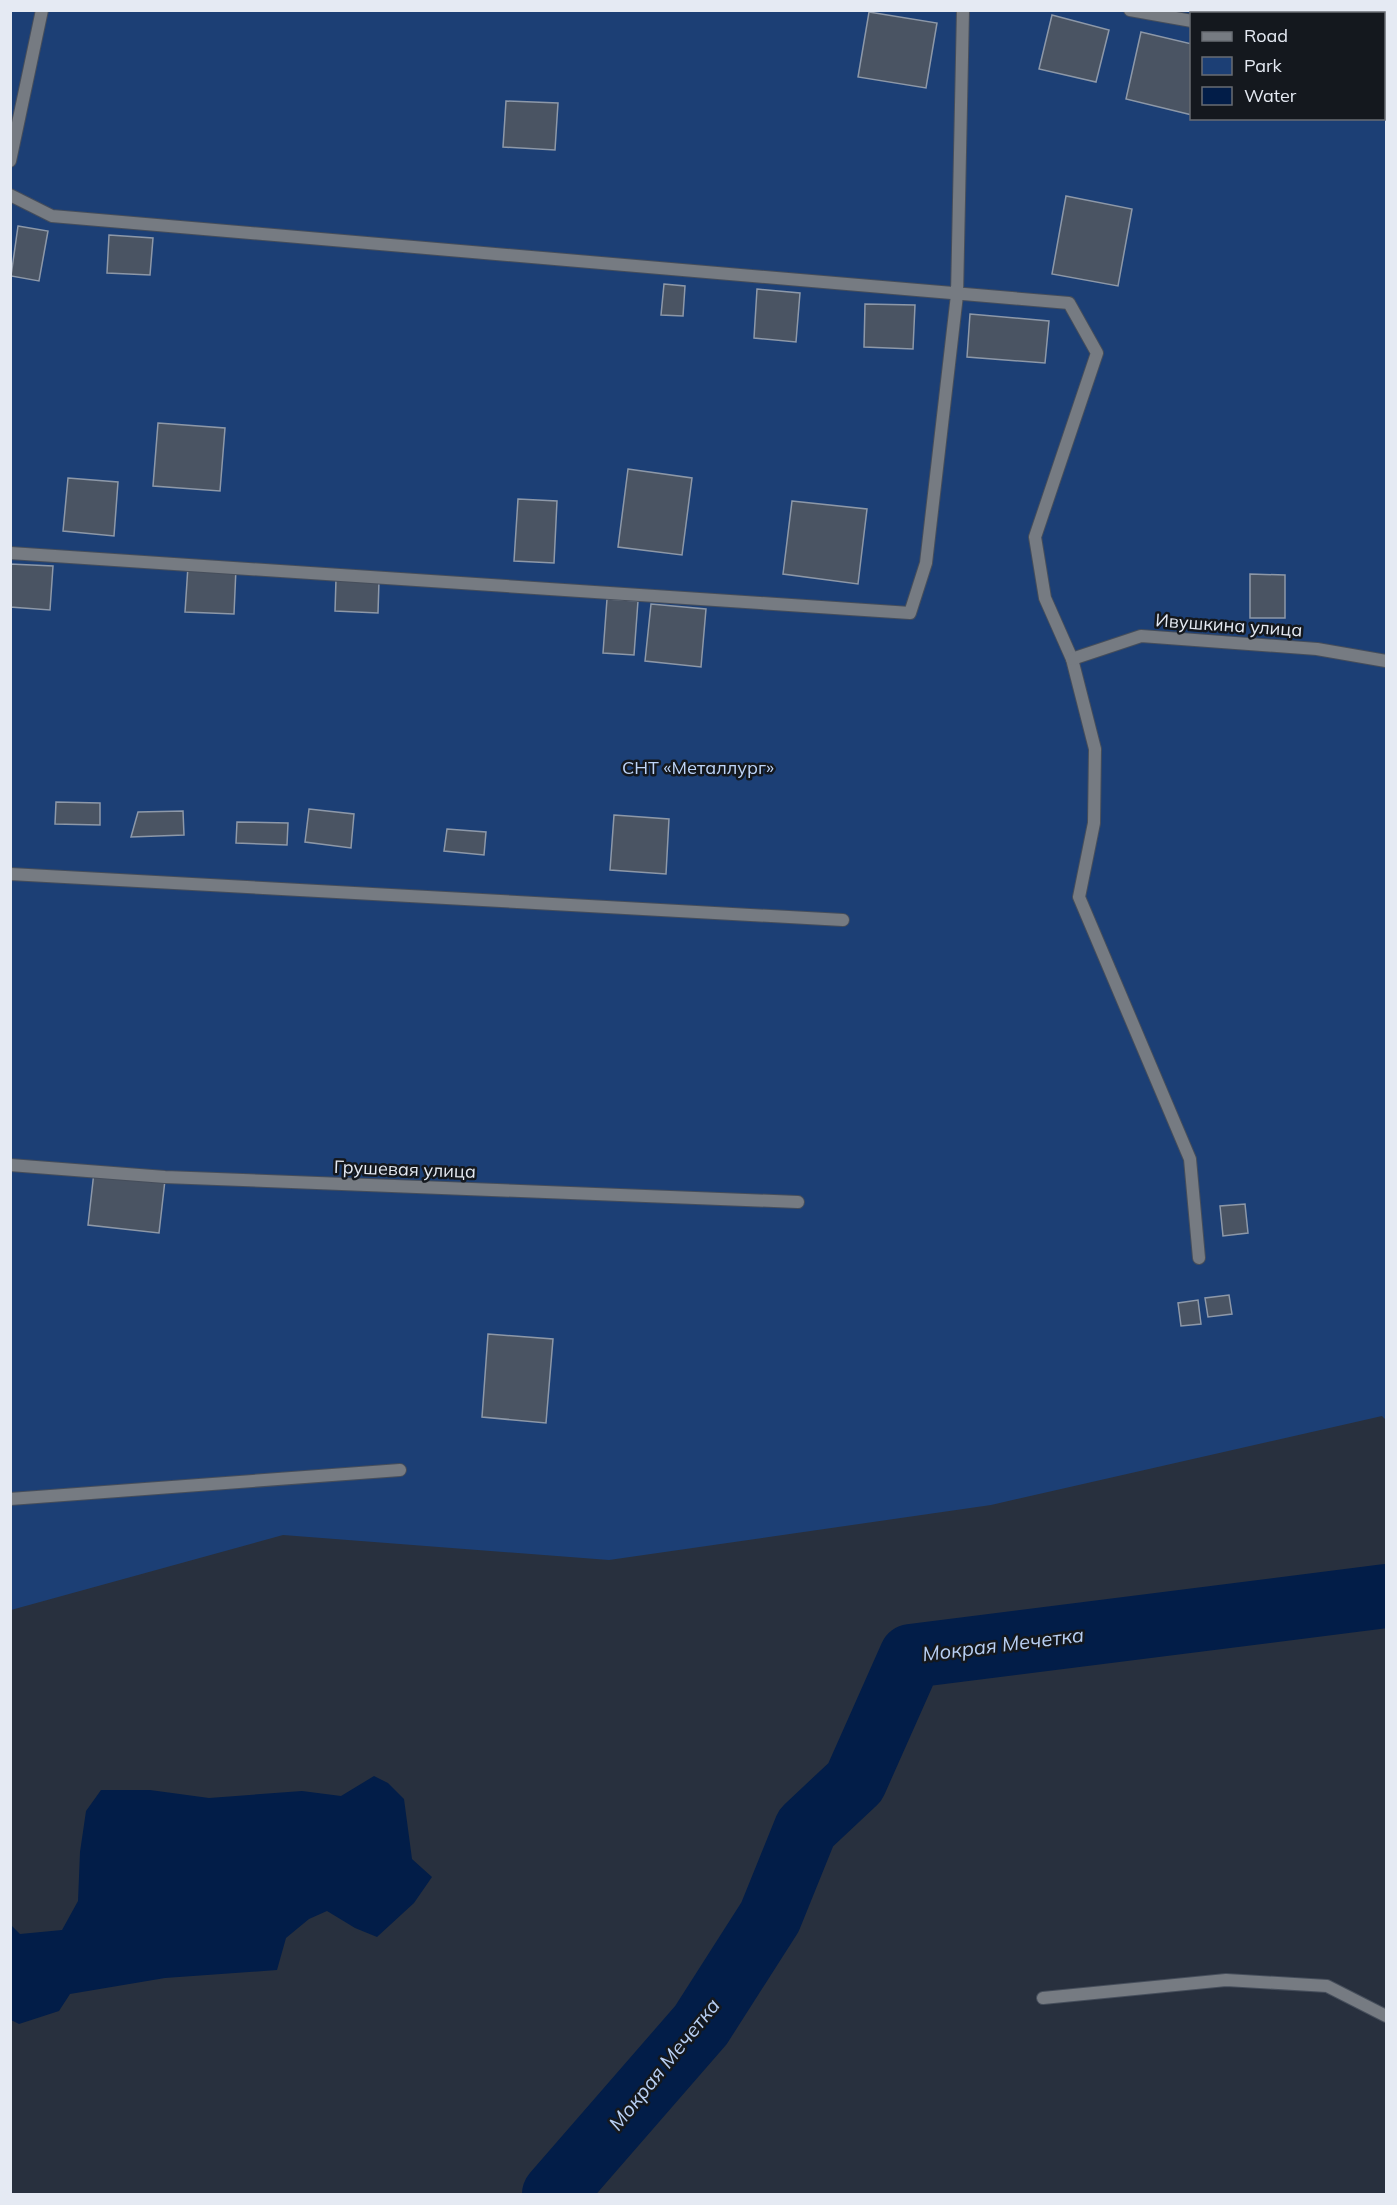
<svg xmlns="http://www.w3.org/2000/svg" width="1397" height="2205" font-family="Mulish,sans-serif">
	<style>
		.green { fill: #1c3f75; fill-rule: evenodd }
		.water { fill: #021d48 }
		.lines { fill: none; stroke-linecap: round; stroke-linejoin: round }
		.river { stroke: #021d48; stroke-width: 64 }
		.building { fill: #4a5463; stroke: #8d98a8; stroke-width: 1.5 }
		.service-casing { stroke: #464e5b; stroke-width: 14 }
		.minor-casing { stroke: #464e5b; stroke-width: 14 }
		.service { stroke: #767b82; stroke-width: 12 }
		.minor { stroke: #767b82; stroke-width: 12 }
		.labels { text-anchor: middle; dominant-baseline: central; stroke-width: 5; stroke-linejoin: round; paint-order: stroke }
		.street-label { font-size: 18px; fill: #e5eaf3; stroke: #14181e }
		.park-label { font-size: 18px; fill: #bdd4f8; stroke: #14181e }
		.water-label { font-size: 20px; font-style: italic; fill: #b8cff3; stroke: #14181e }
	</style>
	<rect width="100%" height="100%" fill="#28303e"/>
	<!-- green -->
	<path class="green" d="M11 11H1386V1420L1382 1416 991 1505 609 1560 283 1535 11 1610ZM1192 14H1384V118H1192Z"/>
	<!-- water -->
	<path class="water" d="M374 1776 388 1783 404 1799 412 1859 432 1877 414 1903 377 1937 355 1928 327 1911 309 1919 286 1938 277 1970 165 1978 70 1994 59 2011 19 2024 11 2020V1925L20 1934 62 1930 78 1901 80 1852 86 1811 101 1790H150L209 1798 302 1791 341 1796Z"/>
	<g class="lines">
		<!-- river -->
		<path class="river" d="M554 2194 701 2025 770 1917 806 1828 855 1782 911 1656 1386 1596"/>
	</g>
	<!-- building -->
	<path class="building" d="M869 12 937 23 926 88 858 77Z
		M1052 15 1109 30 1096 82 1039 69Z
		M1141 32 1192 44V115L1126 99Z
		M506 101 558 103 555 150 503 147Z
		M1066 196 1132 209 1118 286 1052 274Z
		M18 226 48 231 39 281 11 276Z
		M109 235 153 238 150 275 107 273Z
		M664 284 685 286 683 316 661 315Z
		M757 289 800 293 796 342 754 338Z
		M865 304 915 305 913 349 864 347Z
		M970 314 1049 321 1045 363 967 357Z
		M158 423 225 428 220 491 153 486Z
		M628 469 692 478 682 555 618 547Z
		M68 478 118 482 114 536 63 531Z
		M518 499 557 501 554 563 514 561Z
		M792 501 867 509 858 584 783 574Z
		M10 564 53 566 50 610 10 607Z
		M188 566 236 568 234 614 185 612Z
		M1250 574 1285 575V618H1250Z
		M336 579 379 581 378 613 335 611Z
		M607 599 638 601 634 655 603 653Z
		M651 604 706 609 701 667 645 661Z
		M56 802 100 803V825L55 824Z
		M309 809 354 814 351 848 305 842Z
		M183 811 184 835 131 837 138 812Z
		M614 815 669 819 666 874 610 870Z
		M237 822 288 823 287 845 236 843Z
		M447 829 486 832 484 855 444 851Z
		M94 1172 165 1180 159 1233 88 1225Z
		M1245 1204 1248 1233 1223 1236 1220 1206Z
		M1229 1295 1232 1314 1208 1317 1205 1298Z
		M1198 1300 1201 1324 1181 1326 1178 1303Z
		M488 1334 553 1339 546 1423 482 1417Z"/>
	<g class="lines">
		<!-- service casing -->
		<g class="service-casing">
			<path id="service" d="M1130 10 1192 21
				M1384 54 1386 55
				M10 195 52 216 1069 303 1097 353 1035 537 1045 598 1072 659 1095 749 1094 823 1079 897 1190 1159 1199 1258
				M10 553 910 613 926 563 957 295 963 10
				M10 874 843 920
				M10 1165 165 1177 798 1202
				M10 1499 400 1470
				M1043 1998 1226 1980 1327 1986 1386 2016"/>
		</g>
		<!-- minor casing -->
		<g class="minor-casing">
			<path id="minor" d="M10 161 42 10
				M1072 659 1141 636 1317 649 1386 661"/>
		</g>
		<!-- service -->
		<use href="#service" class="service"/>
		<!-- minor -->
		<use href="#minor" class="minor"/>
	</g>
	<g class="labels">
		<!-- street labels -->
		<g class="street-label">
			<text transform="translate(1229 625) rotate(4)">Ивушкина улица</text>
			<text transform="translate(405 1169) rotate(2)">Грушевая улица</text>
		</g>
		<!-- park labels -->
		<g class="park-label">
			<text x="698" y="767">СНТ «Металлург»</text>
		</g>
		<!-- water labels -->
		<g class="water-label">
			<text transform="translate(1003 1644) rotate(-7)">Мокрая Мечетка</text>
			<text transform="translate(664 2064) rotate(-51)">Мокрая Мечетка</text>
		</g>
	</g>
	<!-- border -->
	<rect width="1397" height="2205" fill="none" stroke="#e5eaf3" stroke-width="24"/>
	<!-- legend -->
	<rect x="1190" y="12" width="195" height="108" fill="#14181e" stroke="#686c73" stroke-width="1.5"/>
	<rect x="1202" y="32" width="30" height="9" fill="#767b82" stroke="#686c73" stroke-width="1.5"/>
	<text x="1244" y="42" font-size="18" fill="#e5eaf3">Road</text>
	<rect x="1202" y="57" width="30" height="18" fill="#1c3f75" stroke="#686c73" stroke-width="1.5"/>
	<text x="1244" y="72" font-size="18" fill="#e5eaf3">Park</text>
	<rect x="1202" y="87" width="30" height="18" fill="#021d48" stroke="#686c73" stroke-width="1.5"/>
	<text x="1244" y="102" font-size="18" fill="#e5eaf3">Water</text>
</svg>
